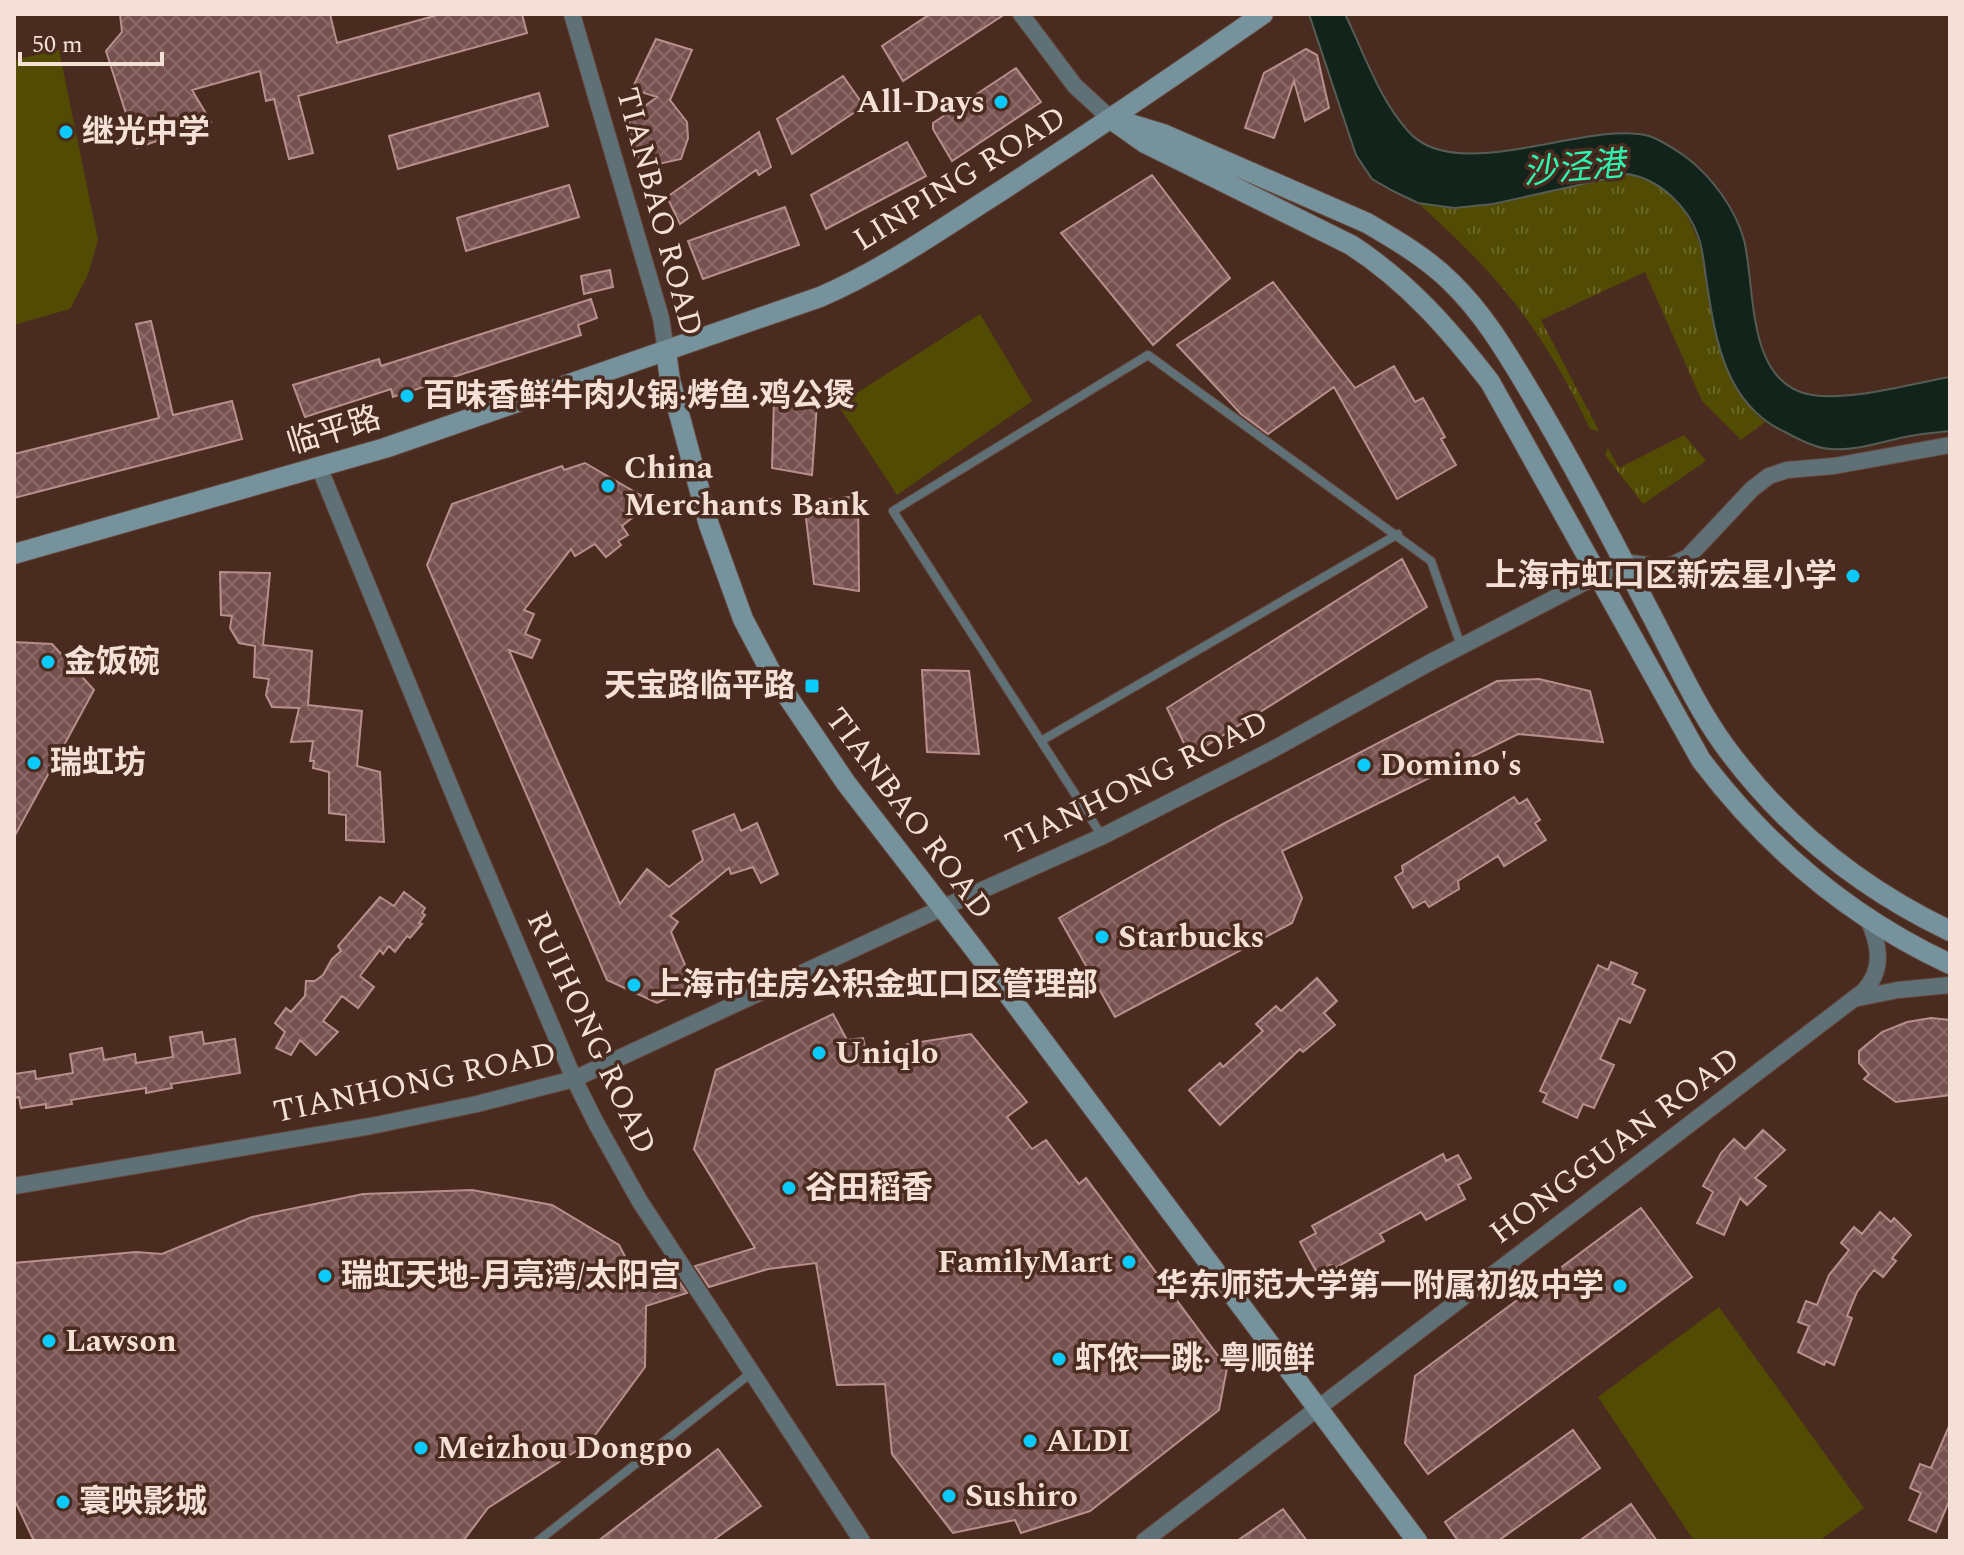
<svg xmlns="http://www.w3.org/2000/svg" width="1964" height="1555" font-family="Spectral,'Noto Sans SC',serif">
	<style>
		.grass { fill: #524b04 }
		.park { fill: url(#park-tufts) }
		.water { fill: #11231b; stroke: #555c54; stroke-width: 2 }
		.building { fill: url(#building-cross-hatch); stroke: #b98f8d; stroke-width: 2 }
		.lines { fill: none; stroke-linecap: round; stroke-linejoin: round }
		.lane-casing { stroke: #65483d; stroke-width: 10 }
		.street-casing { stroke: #65483d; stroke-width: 18 }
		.secondary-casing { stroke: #65483d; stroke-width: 22 }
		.lane { stroke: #5f7077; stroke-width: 8 }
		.street { stroke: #5f7077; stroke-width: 16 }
		.secondary { stroke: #76929c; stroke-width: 20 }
		.poi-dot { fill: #0bcafa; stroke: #4a2b1f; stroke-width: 3 }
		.labels { text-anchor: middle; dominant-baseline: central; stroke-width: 7; stroke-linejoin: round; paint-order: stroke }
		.poi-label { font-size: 32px; font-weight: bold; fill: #f5e0d8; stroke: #4a2b1f; text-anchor: start }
		.street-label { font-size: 32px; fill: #f5e0d8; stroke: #4a2b1f }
		.water-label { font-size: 34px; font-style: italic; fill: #2df7b1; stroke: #4a2b1f }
	</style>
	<defs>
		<pattern id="park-tufts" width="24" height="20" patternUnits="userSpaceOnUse" patternTransform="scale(2)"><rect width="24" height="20" fill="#524b04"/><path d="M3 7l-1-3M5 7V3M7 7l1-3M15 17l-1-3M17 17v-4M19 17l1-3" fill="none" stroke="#6c6528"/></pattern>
		<pattern id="building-cross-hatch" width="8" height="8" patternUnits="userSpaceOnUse" patternTransform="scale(2)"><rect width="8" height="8" fill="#76514f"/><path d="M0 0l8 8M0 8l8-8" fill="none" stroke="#8a6a68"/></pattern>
	</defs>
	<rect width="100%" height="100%" fill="#4a2b1f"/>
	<!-- grass -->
	<path class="grass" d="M59 50 98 240 88 275 70 309 14 325V60Z
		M980 314 1032 401 897 495 838 405Z
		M1719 1307 1864 1508 1819 1541H1694L1598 1397Z"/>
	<!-- park -->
	<path class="park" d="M1629 174C1702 185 1707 279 1719 336 1722 348 1723 362 1728 373 1737 392 1749 409 1765 422L1741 440 1702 401 1645 272 1541 320 1599 431 1590 429C1565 375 1533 322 1493 277 1470 251 1444 227 1418 203L1454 208 1493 204Z
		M1684 435 1706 461 1643 504 1605 455 1608 448 1619 468Z"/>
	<!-- water -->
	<path class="water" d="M1309 14H1345C1364 53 1379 99 1408 131 1456 187 1588 119 1649 136 1661 140 1676 150 1686 157 1712 177 1735 208 1744 240 1756 288 1745 384 1812 395 1853 401 1909 384 1950 377V431C1932 433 1913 434 1896 439 1875 444 1852 451 1830 449 1815 448 1798 439 1785 432 1724 404 1715 337 1706 278 1704 264 1703 249 1698 236 1688 206 1659 179 1628 174L1493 204 1454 208 1418 203 1393 191 1372 179 1356 155Z"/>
	<!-- building -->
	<path class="building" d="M120 14H330L337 43 441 14H522L527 33 298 96 313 153 289 159 274 99 266 101 260 71 192 90 211 122 137 148 106 51 122 32Z
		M930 14H1005L903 81 882 46Z
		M656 39 692 50 670 100 687 122 688 138 681 159 654 165 639 159 630 147 628 134 630 117 657 97 632 89Z
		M1306 49 1317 55 1329 108 1305 121 1294 81 1274 138 1245 128 1264 73Z
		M1016 68 1041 102 952 161 933 129V123Z
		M843 76 864 106 792 154 777 119Z
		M539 93 548 126 398 169 389 136Z
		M759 132 771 167 759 175 756 170 680 224 667 197Z
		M907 142 926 176 826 229 811 195Z
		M1152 175 1230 278 1153 345 1061 233Z
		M569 185 579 217 466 251 457 218Z
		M785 207 799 245 703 279 688 241Z
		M610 270 613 287 584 294 581 276Z
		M1273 282 1355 388 1394 366 1415 402 1423 398 1445 437 1441 439 1456 465 1397 499 1334 387 1268 434 1241 414 1177 345Z
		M591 299 597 318 578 325 581 335 393 397 391 389 305 417 293 385 379 359 381 366Z
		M151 321 173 415 232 401 242 439 14 498V454L159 418 136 324Z
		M774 399 817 404 812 475 772 468Z
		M585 463 652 502 622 526 628 535 618 541 621 545 606 557 595 544 575 556 571 549 524 610 534 614 525 634 540 640 532 658 509 650 620 904 647 869 669 887 703 860 693 831 734 814 741 831 757 823 778 874 761 883 753 867 731 874 729 868 670 916 678 922 671 932 694 986 657 1003 607 980 427 565 452 504 562 466 564 470Z
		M858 496 859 591 814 584 804 502Z
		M1402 559 1427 607 1190 756 1167 708Z
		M220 572 270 573 263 645 312 651 308 705 362 711 357 766 380 772 384 842 346 840V815L329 813V772L313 768 314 761H310L313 741 291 742 299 708 272 707 266 695 269 679 254 677 255 646 239 643 230 628 232 616 221 615Z
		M14 642 52 644 94 690 14 837Z
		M922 670 969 671 979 754 927 752Z
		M1539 679 1590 691 1603 742 1518 734 1282 851 1302 898 1292 923 1115 1017 1059 918 1223 824 1497 681Z
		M1514 797 1519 804 1527 799 1540 820 1535 823 1546 840 1504 866 1498 856 1458 881 1459 889 1429 907 1425 901 1413 908 1395 877 1403 872 1402 866Z
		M404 892 425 908 422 913 425 915 419 923 422 924 410 938 407 936 395 952 389 946 383 954 380 950 360 976 374 987 358 1008 342 996 323 1021 338 1032 316 1055 300 1040 291 1055 276 1048 285 1032 275 1023 286 1008 291 1012 305 996 306 981H315L323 975 332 959 341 951 338 946 380 897 394 906Z
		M1611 962 1637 973 1632 984 1645 990 1630 1023 1619 1018 1600 1059 1614 1065 1594 1108 1583 1104 1577 1118 1543 1102 1547 1094 1540 1091 1598 965 1608 970Z
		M1317 978 1337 1001 1324 1013 1335 1025 1303 1052 1300 1049 1220 1125 1189 1090 1220 1063 1223 1067 1263 1031 1256 1024 1276 1006 1281 1011Z
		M833 1014 847 1040 863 1038 867 1056 908 1049 907 1044 971 1034 1027 1102 1007 1117 1032 1149 1046 1140 1079 1184 1086 1178 1227 1368 1219 1410 1090 1511 1021 1533 1015 1520 953 1533 892 1454 885 1384 837 1385 816 1263 768 1269 709 1287 695 1266 755 1248 694 1149 716 1070Z
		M1931 1018 1950 1020V1095L1896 1102 1864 1079 1869 1074 1859 1063V1051L1882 1032 1907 1022Z
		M202 1032 204 1044 235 1039 240 1073 171 1084 172 1088 146 1093V1088L71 1100 72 1104 46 1108V1104L21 1108 19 1097 14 1098V1074L35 1071 36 1079 73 1073 70 1054 102 1048 104 1060 135 1054 136 1063 173 1057 170 1037Z
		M1763 1130 1785 1150 1755 1178 1766 1186 1747 1205 1740 1198 1724 1235 1697 1223 1713 1192 1703 1186 1721 1153 1734 1139 1745 1149Z
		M1443 1154 1446 1161 1458 1155 1471 1178 1458 1185 1465 1199 1426 1220 1421 1212 1380 1234 1384 1241 1333 1269 1331 1265 1317 1273 1300 1242 1316 1233 1312 1226Z
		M472 1190 552 1205 619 1245 639 1283 673 1273 687 1293 646 1306 645 1367 590 1442 488 1508 463 1541H34L14 1499V1263L136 1252 162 1254 252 1217 363 1194Z
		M1641 1208 1692 1277 1428 1474 1405 1443 1415 1376Z
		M1880 1212 1891 1222 1894 1218 1911 1235 1892 1258 1896 1261 1883 1277 1874 1270 1857 1292 1847 1316 1852 1318 1834 1365 1826 1361 1824 1365 1798 1352 1809 1326 1798 1322 1806 1301 1817 1305 1829 1275 1849 1250 1841 1243 1854 1227 1862 1234Z
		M1950 1424V1499L1936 1532 1909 1520 1921 1493 1910 1488 1920 1464 1931 1468Z
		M1573 1430 1600 1468 1498 1541H1458L1445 1522Z
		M718 1449 761 1506 712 1541H598Z
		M1631 1504 1657 1541H1579Z
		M1283 1509 1307 1541H1237Z"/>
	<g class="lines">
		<!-- lane casing -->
		<g class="lane-casing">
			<path id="lane" d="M1041 741 1398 534
				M1102 836 893 511 1148 355 1431 561 1461 646
				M538 1541 751 1373"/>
		</g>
		<!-- street casing -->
		<g class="street-casing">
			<path id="street" d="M572 14 661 318 666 351
				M1021 14 1075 86 1111 119
				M319 467 460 810 574 1079 596 1123 639 1200 862 1541
				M1858 998 1898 990 1950 985
				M14 1186 371 1126 477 1104 574 1079 942 908 1103 836 1272 750 1429 663 1624 562 1661 567 1674 564 1688 557 1752 489 1769 476 1787 470 1834 466 1950 445
				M1144 1541 1864 991C1885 968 1879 943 1867 917"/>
		</g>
		<!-- secondary casing -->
		<g class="secondary-casing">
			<path id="secondary" d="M1111 119 1145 143 1351 245C1408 282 1449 329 1490 382L1701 760C1767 847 1851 918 1950 964
				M1127 123 1163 134 1367 223C1396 240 1427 258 1451 282 1485 315 1508 355 1532 395 1575 467 1614 543 1653 618 1675 660 1696 706 1724 745 1783 826 1860 888 1950 931
				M666 351 670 380 709 525 743 619 771 672 846 783 975 950 1417 1541
				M14 554 385 448 820 297C885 269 944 227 1004 189 1091 132 1177 74 1263 14"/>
		</g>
		<!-- lane -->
		<use href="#lane" class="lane"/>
		<!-- street -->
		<use href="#street" class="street"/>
		<!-- secondary -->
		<use href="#secondary" class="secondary"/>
	</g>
	<!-- markers -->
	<g class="poi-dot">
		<circle cx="1001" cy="102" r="8"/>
		<circle cx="66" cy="132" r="8"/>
		<circle cx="407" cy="396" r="8"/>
		<circle cx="608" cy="486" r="8"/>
		<circle cx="1853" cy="576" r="8"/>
		<circle cx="48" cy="662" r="8"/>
		<rect x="804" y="678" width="16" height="16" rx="4"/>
		<circle cx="34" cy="763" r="8"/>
		<circle cx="1364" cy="765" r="8"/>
		<circle cx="1102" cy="937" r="8"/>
		<circle cx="634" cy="985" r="8"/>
		<circle cx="819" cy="1053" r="8"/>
		<circle cx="789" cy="1188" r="8"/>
		<circle cx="1129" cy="1262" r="8"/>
		<circle cx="325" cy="1276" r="8"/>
		<circle cx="1620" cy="1286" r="8"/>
		<circle cx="49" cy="1341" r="8"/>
		<circle cx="1059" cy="1359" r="8"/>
		<circle cx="1030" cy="1441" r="8"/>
		<circle cx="421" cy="1448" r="8"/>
		<circle cx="949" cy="1496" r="8"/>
		<circle cx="63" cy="1502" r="8"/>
	</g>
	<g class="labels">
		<!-- poi labels -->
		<g class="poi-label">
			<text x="985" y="102" text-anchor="end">All-Days</text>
			<text x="82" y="132">继光中学</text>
			<text x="423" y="396">百味香鲜牛肉火锅·烤鱼·鸡公煲</text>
			<text x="624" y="468">China<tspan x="624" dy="37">Merchants Bank</tspan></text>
			<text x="1837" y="576" text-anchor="end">上海市虹口区新宏星小学</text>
			<text x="64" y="662">金饭碗</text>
			<text x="796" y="686" text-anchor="end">天宝路临平路</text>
			<text x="50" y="763">瑞虹坊</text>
			<text x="1380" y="765">Domino's</text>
			<text x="1118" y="937">Starbucks</text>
			<text x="650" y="985">上海市住房公积金虹口区管理部</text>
			<text x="835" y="1053">Uniqlo</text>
			<text x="805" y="1188">谷田稻香</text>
			<text x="1113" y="1262" text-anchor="end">FamilyMart</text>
			<text x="341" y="1276">瑞虹天地-月亮湾/太阳宫</text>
			<text x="1604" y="1286" text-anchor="end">华东师范大学第一附属初级中学</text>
			<text x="65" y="1341">Lawson</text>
			<text x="1075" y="1359">虾侬一跳· 粤顺鲜</text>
			<text x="1046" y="1441">ALDI</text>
			<text x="437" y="1448">Meizhou Dongpo</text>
			<text x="965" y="1496">Sushiro</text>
			<text x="79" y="1502">寰映影城</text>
		</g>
		<!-- street labels -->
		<g class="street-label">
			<text transform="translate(960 179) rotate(-32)">LINPING ROAD</text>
			<text transform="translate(659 212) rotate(75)">TIANBAO ROAD</text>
			<text transform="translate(334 431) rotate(-17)">临平路</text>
			<text transform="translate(1137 783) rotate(-26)">TIANHONG ROAD</text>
			<text transform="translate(909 814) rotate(53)">TIANBAO ROAD</text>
			<text transform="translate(591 1033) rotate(65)">RUIHONG ROAD</text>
			<text transform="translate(415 1083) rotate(-12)">TIANHONG ROAD</text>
			<text transform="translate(1615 1146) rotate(-37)">HONGGUAN ROAD</text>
		</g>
		<!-- water labels -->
		<g class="water-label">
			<text transform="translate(1574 169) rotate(-5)">沙泾港</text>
		</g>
	</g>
	<!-- border -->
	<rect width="1964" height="1555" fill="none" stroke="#f5e0d8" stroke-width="32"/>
	<!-- scale -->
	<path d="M20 52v12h142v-12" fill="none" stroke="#f5e0d8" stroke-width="4"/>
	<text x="32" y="52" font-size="24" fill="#f5e0d8" stroke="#4a2b1f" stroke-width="6" paint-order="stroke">50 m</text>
</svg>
